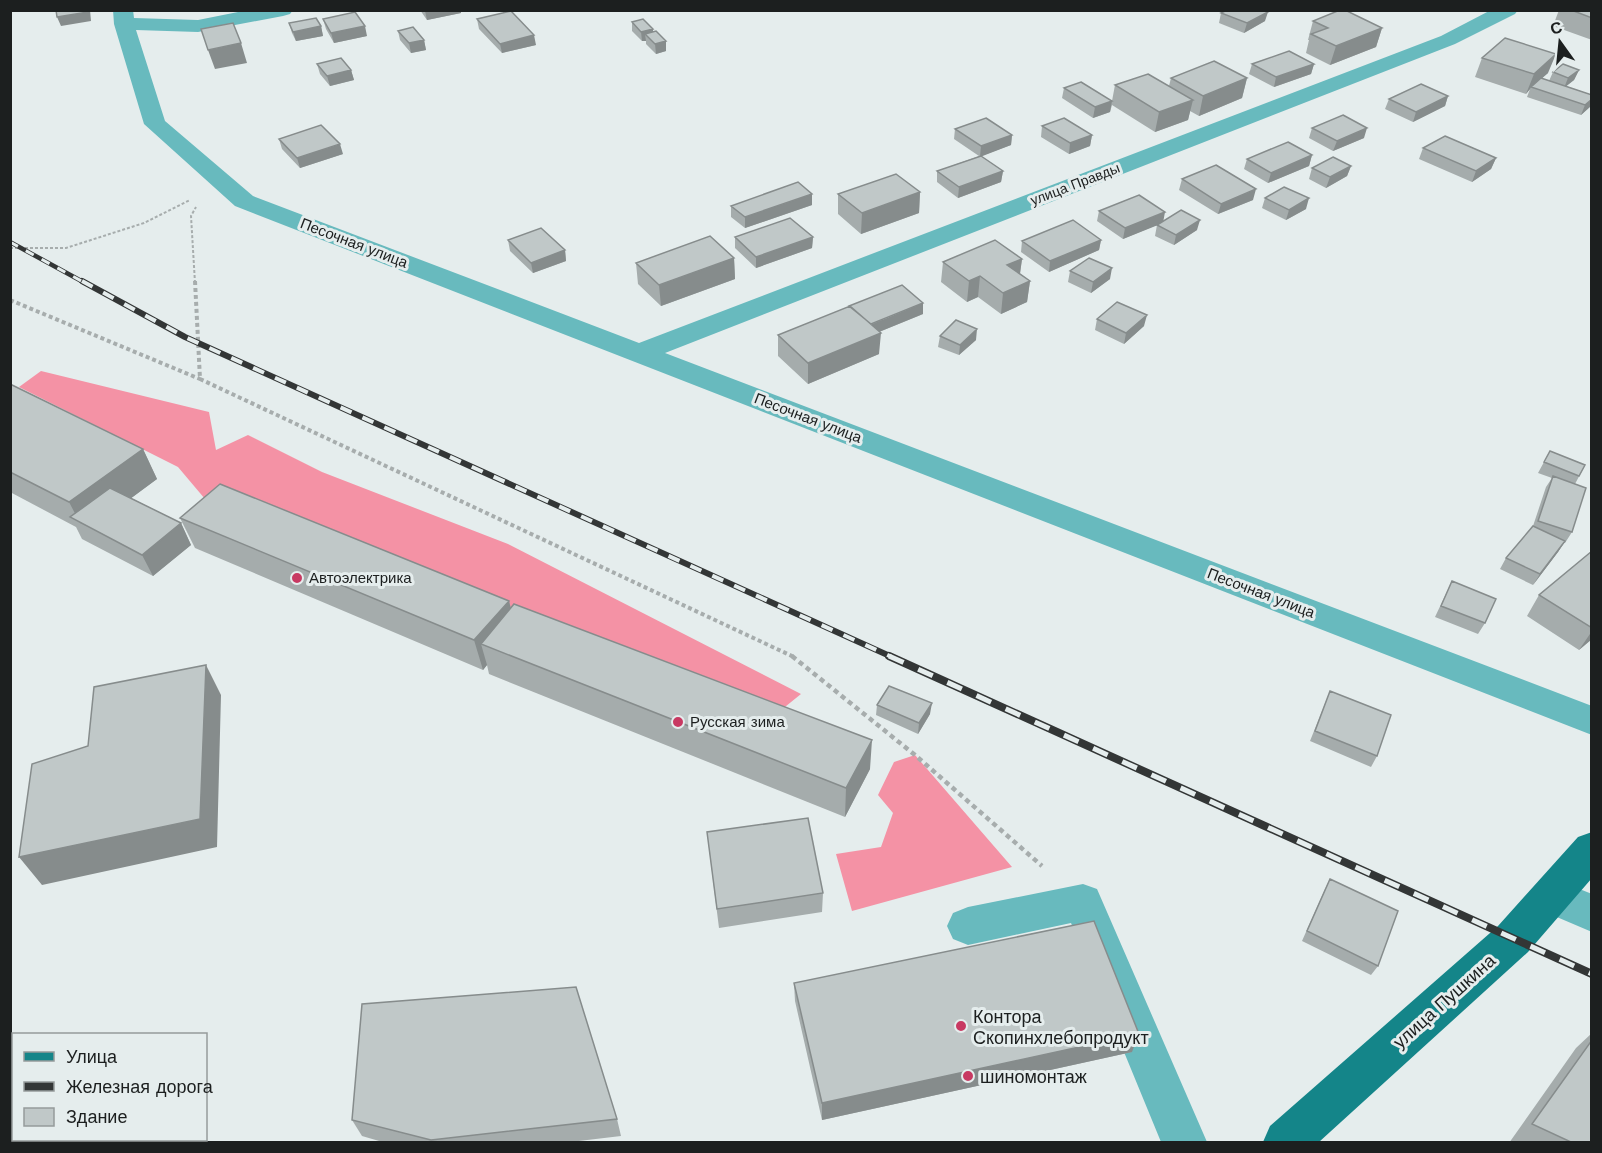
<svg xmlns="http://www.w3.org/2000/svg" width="1602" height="1153" font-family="'Work Sans',sans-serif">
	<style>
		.forest { fill: #f492a5 }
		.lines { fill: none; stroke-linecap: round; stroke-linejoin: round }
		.path-far2 { stroke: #a7adad; stroke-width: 2; stroke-dasharray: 3 2; stroke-linecap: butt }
		.path-far1 { stroke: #a7adad; stroke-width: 4; stroke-dasharray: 4 3; stroke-linecap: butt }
		.path { stroke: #a7adad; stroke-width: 4.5; stroke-dasharray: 5 4; stroke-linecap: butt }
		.minor { fill: #68babe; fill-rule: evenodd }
		.major { fill: #148589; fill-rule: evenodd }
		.rail-far2-casing { stroke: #333636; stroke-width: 4.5 }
		.rail-far1-casing { stroke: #333636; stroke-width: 6 }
		.rail-casing { stroke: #333636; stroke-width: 8 }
		.rail-far2 { stroke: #e5eded; stroke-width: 3; stroke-dasharray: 9; stroke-linecap: butt }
		.rail-far1 { stroke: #e5eded; stroke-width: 4; stroke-dasharray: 12; stroke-linecap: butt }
		.rail { stroke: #e5eded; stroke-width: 5; stroke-dasharray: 16; stroke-linecap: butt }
		.wall { fill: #a5acac }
		.shaded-wall { fill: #868c8c }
		.building { fill: #c0c8c8; stroke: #868c8c; stroke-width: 1.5 }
		.poi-dot { fill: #c83962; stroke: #e5eded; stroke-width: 2 }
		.labels { text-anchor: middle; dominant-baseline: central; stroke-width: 6; stroke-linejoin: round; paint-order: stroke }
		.far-street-label { font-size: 14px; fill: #1c1f1f; stroke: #e5eded }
		.street-label { font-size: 15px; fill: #1c1f1f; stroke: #e5eded }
		.poi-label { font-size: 15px; fill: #1c1f1f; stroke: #e5eded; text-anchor: start }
		.near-street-label { font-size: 18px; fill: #1c1f1f; stroke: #e5eded }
		.near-poi-label { font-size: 18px; fill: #1c1f1f; stroke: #e5eded; text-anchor: start }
	</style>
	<rect width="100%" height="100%" fill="#e5eded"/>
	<!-- forest -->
	<path class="forest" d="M41 371 209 412 216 450 248 435 322 472 508 544 801 694 770 719 205 499 178 467 19 387Z
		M915 755 1012 867 852 911 836 854 881 847 893 813 878 795 894 762Z"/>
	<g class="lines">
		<!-- path-far2 -->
		<path class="path-far2" d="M10 248H66L144 223 190 200
			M195 283 191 216 196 207"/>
		<!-- path-far1 -->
		<path class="path-far1" d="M195 281 200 379 794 657
			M10 300 200 379"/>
		<!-- path -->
		<path class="path" d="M792 656 915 755 1042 866"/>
		<!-- minor -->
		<path class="minor" d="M113 10H133L134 18 198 20 248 10H293L290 14 283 16 198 32 136 30 165 121 253 196 639 343 1441 36 1491 10H1518L1515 14 1455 44 665 353 1592 706V735L235 206 144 124 114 24Z
			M1552 878 1592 894V932L1538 909 1532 896 1538 883Z
			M1083 884 1097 889 1207 1142H1161L1071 923 968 945 953 939 947 926 953 913 968 907Z"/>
		<!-- major -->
		<path class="major" d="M1592 832V878L1528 952 1319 1142H1263L1270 1126 1498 926 1578 837Z"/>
		<!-- rail-far2 casing -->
		<g class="rail-far2-casing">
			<path id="rail-far2" d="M10 242 85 283"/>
		</g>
		<!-- rail-far1 casing -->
		<g class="rail-far1-casing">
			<path id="rail-far1" d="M82 281 185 337 892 657"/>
		</g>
		<!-- rail casing -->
		<g class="rail-casing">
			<path id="rail" d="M889 656 1592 974"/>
		</g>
		<!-- rail-far2 -->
		<use href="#rail-far2" class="rail-far2"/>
		<!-- rail-far1 -->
		<use href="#rail-far1" class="rail-far1"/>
		<!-- rail -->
		<use href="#rail" class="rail"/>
	</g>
	<!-- wall -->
	<path class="wall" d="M420 10H461V13L427 20Z
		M1559 10H1592V40L1553 26Z
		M1221 13 1265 21 1244 33 1219 23Z
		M323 19 367 36 334 43 326 29Z
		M477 19 536 45 502 53 479 29Z
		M1313 21 1382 28 1376 47 1330 65 1306 53 1309 40H1308Z
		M632 22 653 32 666 51 656 54 646 44V41H642L632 31Z
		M289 23 321 26 323 36 296 41 292 33Z
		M398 31 424 40 426 50 411 53 400 40Z
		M1482 58 1548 73 1542 78 1549 81 1553 72 1579 70 1574 80 1566 86 1592 95V104L1591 106 1581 115 1527 97 1530 89 1526 94 1475 77Z
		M317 64 351 70 354 80 330 86 320 74Z
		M1252 64H1314L1311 74 1274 87 1249 74Z
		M1171 78H1247L1242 98 1199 116 1190 111 1188 120 1155 132 1112 105 1110 112 1093 118 1062 98 1064 88 1112 101 1115 85 1169 86Z
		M1448 96 1445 106 1413 122 1385 109 1389 99Z
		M1042 126 1092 135 1090 146 1069 154 1041 137Z
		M1312 128 1364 138 1333 151 1309 138Z
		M955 129 1012 135 1011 145 981 156 1003 171 1001 182 958 198 937 182V171L979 156 954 139Z
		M279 139 343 154 300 168 282 149Z
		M1423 148 1496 158 1491 169 1472 182 1419 159Z
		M1312 155 1309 166 1268 183 1244 169 1247 159Z
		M1351 166 1347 176 1326 188 1309 179 1312 168Z
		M1182 179 1253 200 1218 214 1179 190Z
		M920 192 919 213 861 234 838 214V194Z
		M1265 198 1306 209 1286 220 1262 208Z
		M812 205 745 228 731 217V206Z
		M1099 211 1163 222 1197 230 1174 245 1155 236 1157 225 1159 224 1123 239 1097 221Z
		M735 237H813L812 248 756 268 735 248Z
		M508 240 565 250 566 261 533 273 510 251Z
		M1101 240 1099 250 1049 272 1021 252 1022 241Z
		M734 258 735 279 661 306 638 284 636 263Z
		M1022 259 1020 274 1030 281 1027 302 1001 314 978 297 967 302 941 282 943 262Z
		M1070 271 1110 279 1091 293 1068 282Z
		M923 314 879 332V354L808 384 778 356V335Z
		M1097 319 1144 326 1124 344 1095 330Z
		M940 336 976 340 959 355 938 347Z
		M10 384 143 449 157 479 131 498 181 523 191 545 153 576 82 539 76 527 10 492Z
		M1550 451 1585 465 1575 484 1572 532 1565 543H1564L1558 552 1533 585 1500 569 1506 558 1533 526 1546 487 1552 478 1538 473Z
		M180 518 509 601 511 608 870 769 845 817 489 674 487 665 483 670 195 548Z
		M1592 551V639L1579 650 1527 616 1539 595Z
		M1452 581 1485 623 1478 634 1435 617Z
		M1330 691 1377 756 1371 767 1310 741Z
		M877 705 930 714 918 734 876 715Z
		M707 832 823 893 822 912 719 928Z
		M1330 879 1378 966 1371 975 1302 941 1325 889Z
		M794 983 1132 1052 822 1120 795 1001Z
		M1592 1033V1143H1509L1576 1048Z
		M617 1119 621 1136 562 1143H386L362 1136 352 1120Z"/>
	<!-- shaded-wall -->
	<path class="shaded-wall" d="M87 10H90L91 21 61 26 57 17Z
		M426 10H461V13L427 20 425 11Z
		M1268 12 1265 21 1244 33 1247 23Z
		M321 26 323 36 296 41 293 32Z
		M365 26 367 36 334 43 331 33Z
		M1382 28 1376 47 1330 65 1336 46Z
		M653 29V39L645 34 646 41H642L641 32Z
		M534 35 536 45 502 53 500 44Z
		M424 40 426 50 411 53 409 43Z
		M666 41V51L656 54 655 44Z
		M241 43 247 63 215 69 208 50Z
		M1556 54 1548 73 1532 87H1531L1530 89 1526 94 1534 74Z
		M1314 64 1311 74 1274 87 1276 77Z
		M351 70 354 80 330 86 327 76Z
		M1579 70 1574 80 1564 88 1568 78Z
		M1247 78 1242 98 1199 116 1203 96Z
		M1448 96 1445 106 1413 122 1416 112Z
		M1592 99 1591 106 1581 115 1585 105Z
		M1193 100 1188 120 1155 132 1159 112Z
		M1112 101 1110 112 1093 118 1095 107Z
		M1367 128 1364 138 1333 151 1337 141Z
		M1012 135 1011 145 980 157 981 146Z
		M1092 135 1090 146 1069 154 1070 143Z
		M340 144 343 154 300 168 297 158Z
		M1312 155 1309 166 1268 183 1271 173Z
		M1496 158 1491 169 1472 182 1476 171Z
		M1351 166 1347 176 1326 188 1330 177Z
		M1003 171 1001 182 958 198 959 187Z
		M1256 189 1253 200 1218 214 1221 204Z
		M920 192 919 213 861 234 862 213Z
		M812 194V205L745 228V217Z
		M1309 198 1306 209 1286 220 1289 210Z
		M1165 212 1163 223 1123 239 1125 228Z
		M1200 220 1197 230 1174 245 1176 235Z
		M813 237 812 248 756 268V257Z
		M1101 240 1099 250 1049 272 1050 261Z
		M565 250 566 261 533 273 531 263Z
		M734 258 735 279 661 306 659 285Z
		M1022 259 1019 280 1007 265Z
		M1112 268 1110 279 1091 293 1093 282Z
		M980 276 978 297 967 302 969 281Z
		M1030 281 1027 302 1001 314 1003 293Z
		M923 303V314L869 336 870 325Z
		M1147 315 1144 326 1124 344 1126 333Z
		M977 329 976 340 959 355 960 345Z
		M881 333 879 354 808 384V363Z
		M143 449 157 479 91 528 80 523 69 502Z
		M181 523 191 545 153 576 142 555Z
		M1565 541 1558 552 1533 585 1540 574Z
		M509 601 516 631 481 644 487 665 483 670 474 640Z
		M1592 631V639L1579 650Z
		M206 665 221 695 217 847 42 885 19 857Z
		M932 703 930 714 918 734 919 723Z
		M872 740 870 769 845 817 846 788Z
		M1139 1034 1132 1052 822 1120V1103Z"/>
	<!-- building -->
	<path class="building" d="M56 10H87L88 12 57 17Z
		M1227 10H1265L1268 12 1247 23 1221 13Z
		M1340 10H1345L1382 28 1336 46 1311 34 1328 28 1313 21Z
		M1571 10H1592V18Z
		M511 11 534 35 500 44 477 19Z
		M355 12 365 26 331 33 323 19Z
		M316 18 321 26 293 32 289 23Z
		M643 19 653 29 641 32 632 22Z
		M233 23 241 43 208 50 201 29Z
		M413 27 424 40 409 43 398 31Z
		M656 31 666 41 655 44 645 34Z
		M1505 38 1556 54 1534 74 1482 58Z
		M1289 51 1314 64 1276 77 1252 64Z
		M341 58 351 70 327 76 317 64Z
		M1214 61 1247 78 1203 96 1171 78Z
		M1563 64 1579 70 1568 78 1553 72Z
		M1148 74 1193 100 1159 112 1115 85Z
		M1541 78 1592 95V99L1585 105 1531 87Z
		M1081 82 1112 101 1095 107 1064 88Z
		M1421 84 1448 96 1416 112 1389 99Z
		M1343 115 1367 128 1337 141 1312 128Z
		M986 118 1012 135 981 146 955 129Z
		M1064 118 1092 135 1070 143 1042 126Z
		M321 125 340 144 297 158 279 139Z
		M1445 136 1496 158 1476 171 1423 148Z
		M1288 142 1312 155 1271 173 1247 159Z
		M981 156 1003 171 959 187 937 171Z
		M1333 157 1351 166 1330 177 1312 168Z
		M1216 165 1256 189 1221 204 1182 179Z
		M896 174 920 192 862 213 838 194Z
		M798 182 812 194 745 217 731 206Z
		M1284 187 1309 198 1289 210 1265 198Z
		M1139 195 1165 212 1125 228 1099 211Z
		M1181 210 1200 220 1176 235 1157 225Z
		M790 218 813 237 756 257 735 237Z
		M1073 220 1101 240 1050 261 1022 241Z
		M541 228 565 250 531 263 508 240Z
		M710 236 734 258 659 285 636 263Z
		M995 240 1022 259 1007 265 1030 281 1003 293 980 276 969 281 943 262Z
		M1089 258 1112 268 1093 282 1070 271Z
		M902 285 923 303 871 324 849 306Z
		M1117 302 1147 315 1126 333 1097 319Z
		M850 306 881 333 808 363 778 335Z
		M956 320 977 329 960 345 940 336Z
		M10 384 143 449 69 502 10 472Z
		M1550 451 1585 465 1579 476 1544 462Z
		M1553 476 1586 488 1572 532 1538 521Z
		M220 484 509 601 474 640 180 518Z
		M110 488 181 523 142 555 70 517Z
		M1533 526 1565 541 1540 574 1506 558Z
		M1592 551V628L1539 595Z
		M1452 581 1496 599 1485 623 1441 606Z
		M514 604 872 740 846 788 481 644Z
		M206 665 200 819 19 857 32 764 88 746 94 687Z
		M889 686 932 703 919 723 877 705Z
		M1330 691 1391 715 1377 756 1315 731Z
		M808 818 823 893 717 909 707 832Z
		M1330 879 1398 911 1378 966 1307 931Z
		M1094 921 1139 1034 822 1103 794 983Z
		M576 987 617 1119 431 1140 352 1120 362 1004Z
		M1592 1040V1143H1573L1532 1124Z"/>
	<!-- markers -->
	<g class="poi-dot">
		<circle cx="297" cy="578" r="6"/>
		<circle cx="678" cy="722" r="6"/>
		<circle cx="961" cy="1026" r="6"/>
		<circle cx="968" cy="1076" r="6"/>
	</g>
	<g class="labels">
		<!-- far-street labels -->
		<g class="far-street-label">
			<text transform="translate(1075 184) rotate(-21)">улица Правды</text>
		</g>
		<!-- street labels -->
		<g class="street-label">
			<text transform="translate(354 243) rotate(21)">Песочная улица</text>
			<text transform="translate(808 418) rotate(21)">Песочная улица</text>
			<text transform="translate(1261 593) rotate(21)">Песочная улица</text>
		</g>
		<!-- poi labels -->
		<g class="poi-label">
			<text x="309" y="578">Автоэлектрика</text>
			<text x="690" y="722">Русская зима</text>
		</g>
		<!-- near-street labels -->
		<g class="near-street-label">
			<text transform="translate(1444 1001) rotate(-42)">улица Пушкина</text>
		</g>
		<!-- near-poi labels -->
		<g class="near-poi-label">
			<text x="973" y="1016">Контора<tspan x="973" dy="21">Скопинхлебопродукт</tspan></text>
			<text x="980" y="1076">шиномонтаж</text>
		</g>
	</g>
	<!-- border -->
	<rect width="1602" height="1153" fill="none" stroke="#1c1f1f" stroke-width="24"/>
	<!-- legend -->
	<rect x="12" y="1033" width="195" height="108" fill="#e5eded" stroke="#959b9b" stroke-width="1.5"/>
	<rect x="24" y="1052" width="30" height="9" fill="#148589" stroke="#959b9b" stroke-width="1.5"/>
	<text x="66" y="1063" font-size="18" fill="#1c1f1f">Улица</text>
	<rect x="24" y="1082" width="30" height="9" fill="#333636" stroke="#959b9b" stroke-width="1.5"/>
	<text x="66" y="1093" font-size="18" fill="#1c1f1f">Железная дорога</text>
	<rect x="24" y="1108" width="30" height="18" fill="#c0c8c8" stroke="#959b9b" stroke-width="1.5"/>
	<text x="66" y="1123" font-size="18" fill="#1c1f1f">Здание</text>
	<!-- north arrow -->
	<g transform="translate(1560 42) rotate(345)" stroke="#e5eded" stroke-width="4.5" paint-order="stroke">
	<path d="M0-4.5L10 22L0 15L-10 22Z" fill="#1c1f1f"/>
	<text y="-9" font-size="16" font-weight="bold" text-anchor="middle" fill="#1c1f1f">С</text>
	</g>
</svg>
